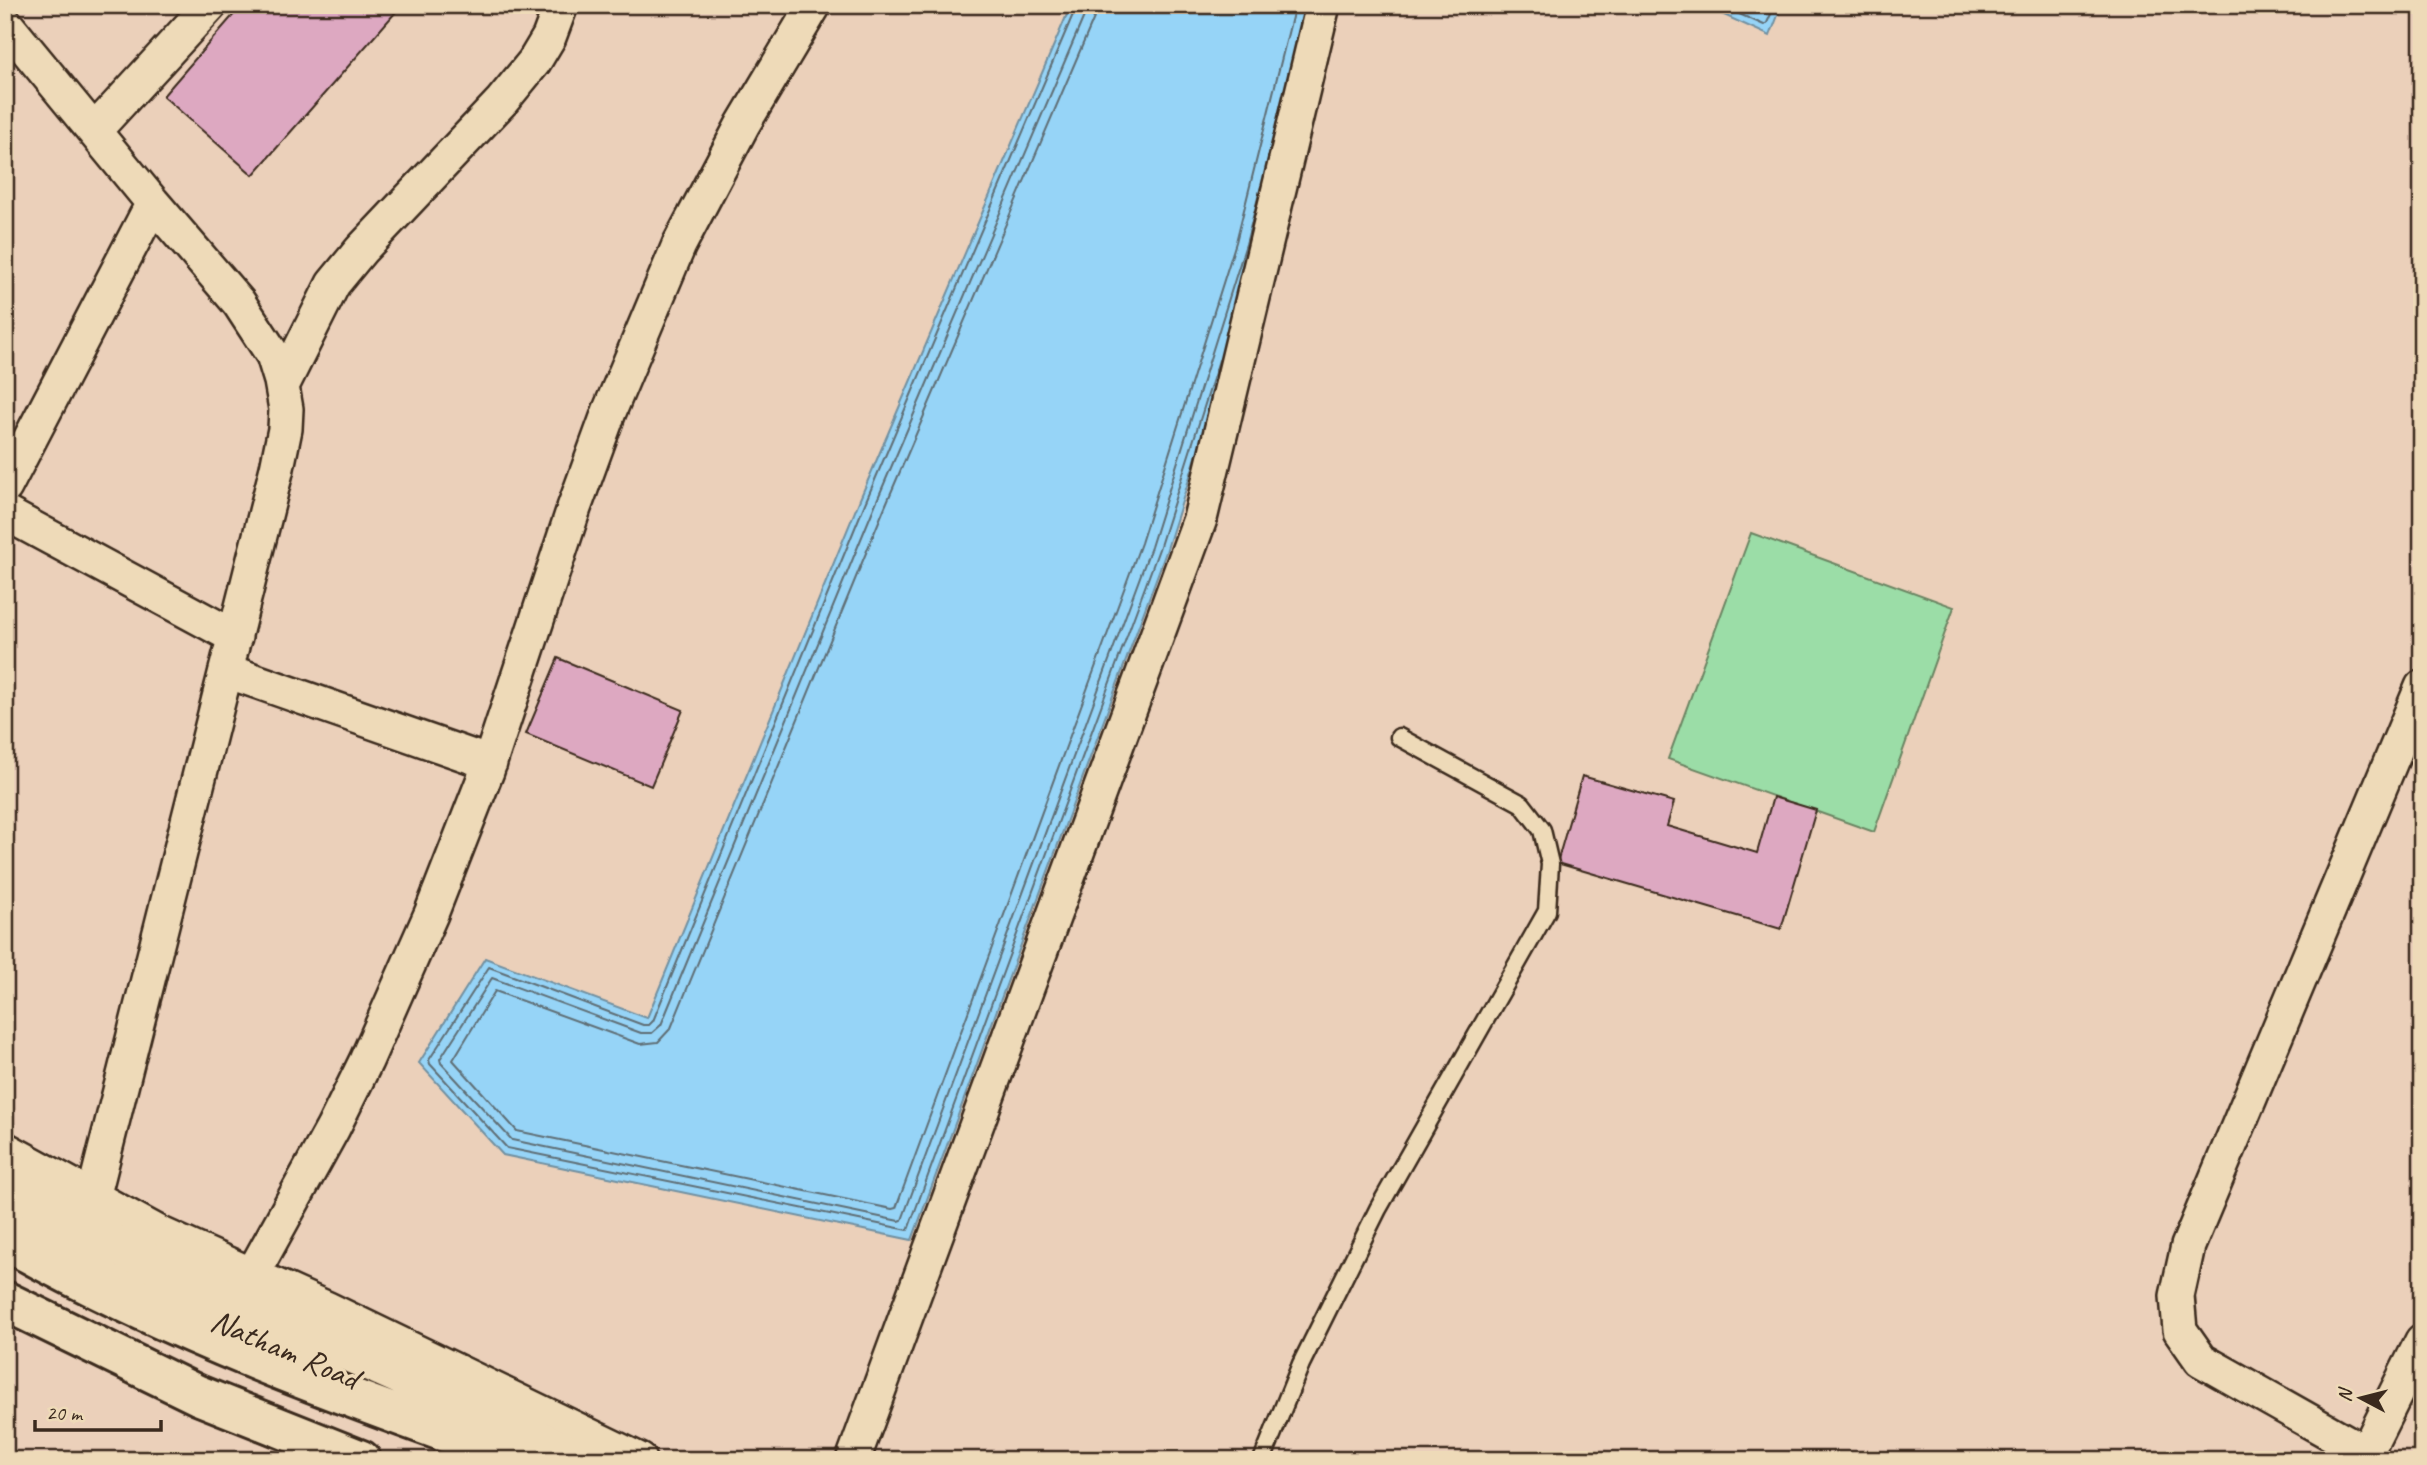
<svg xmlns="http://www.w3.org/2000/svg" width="2427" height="1465" font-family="Caveat,sans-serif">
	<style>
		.green { fill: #9bdda7; stroke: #6b8462; stroke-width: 2 }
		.water { fill: #96d4f7; stroke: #7290a0; stroke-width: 2 }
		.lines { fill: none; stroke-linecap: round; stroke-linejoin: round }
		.shore { stroke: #5f6e75; stroke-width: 2 }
		.building { fill: #dda8c1; stroke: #3b2a1e; stroke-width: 2 }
		.service-casing { stroke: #3b2a1e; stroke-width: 21 }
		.minor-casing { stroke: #3b2a1e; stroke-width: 38 }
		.secondary-casing { stroke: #3b2a1e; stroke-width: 44 }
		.trunk-casing { stroke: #3b2a1e; stroke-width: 44 }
		.service { stroke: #eedab8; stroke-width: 16 }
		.minor { stroke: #eedab8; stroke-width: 33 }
		.secondary { stroke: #eedab8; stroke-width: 38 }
		.trunk { stroke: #eedab8; stroke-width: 38 }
		.labels { text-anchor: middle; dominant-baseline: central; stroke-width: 7; stroke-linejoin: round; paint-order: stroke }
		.street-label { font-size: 33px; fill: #3b2a1e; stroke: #eedab8 }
	</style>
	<rect width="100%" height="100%" fill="#ebd0ba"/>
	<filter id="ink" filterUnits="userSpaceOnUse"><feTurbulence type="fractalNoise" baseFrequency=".0143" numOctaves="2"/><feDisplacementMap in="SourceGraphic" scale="14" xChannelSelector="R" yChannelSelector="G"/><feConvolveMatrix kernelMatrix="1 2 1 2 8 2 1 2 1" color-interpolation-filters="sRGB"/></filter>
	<g filter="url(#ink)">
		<!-- green -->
		<path class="green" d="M1751 533 1954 607 1874 832 1668 759Z"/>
		<!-- water -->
		<path class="water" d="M1071 5H1322L1262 249 1166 552 912 1240 503 1155 419 1063 485 958 647 1018 860 499Z
			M1702 5H1782L1770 36Z"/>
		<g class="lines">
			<!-- shore -->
			<path class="shore" d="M1077 5 866 501 653 1021 649 1025H643L489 967 429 1060 430 1064 507 1148 908 1230 1159 549 1219 360
				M1086 5 1085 14 875 505 661 1025 652 1033H641L492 978 440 1059 441 1063 512 1140 899 1221 902 1220 1151 547 1246 244 1261 186
				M1096 5 1094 18 884 509 671 1028 658 1042 640 1044 495 991 453 1060 517 1131 892 1209 896 1208 1141 543 1236 242 1295 5
				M1719 5 1764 25 1767 23 1775 5"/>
		</g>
		<!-- building -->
		<path class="building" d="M242 5H402L253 175 163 96Z
			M558 658 683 710 651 786 526 734Z
			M1582 776 1674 802 1667 826 1757 853 1773 797 1816 810 1781 929 1557 863Z"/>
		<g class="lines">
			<!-- service casing -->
			<g class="service-casing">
				<path id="service" d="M1262 1460 1301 1364 1378 1209 1547 911 1550 864 1542 830 1522 804 1399 737"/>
			</g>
			<!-- minor casing -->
			<g class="minor-casing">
				<path id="minor" d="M5 23 153 203 239 303 273 355 281 381 286 409 285 429 277 468 93 1198
					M94 131 210 5
					M282 386 333 284 361 250 502 101 534 62 549 37 561 5
					M5 487 153 203
					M5 513 235 637
					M227 671 490 763
					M5 1149 159 1233 328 1309 640 1460
					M252 1275 333 1128 366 1061 431 914 487 771 574 508 609 412 679 245 743 124 814 5
					M2366 1453 2422 1341
					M853 1460 1200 519 1323 5
					M2362 1460 2366 1453 2201 1360 2180 1330 2177 1296 2188 1246 2422 687"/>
			</g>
			<!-- secondary casing -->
			<g class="secondary-casing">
				<path id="secondary" d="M5 1216 115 1274 322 1367"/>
			</g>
			<!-- trunk casing -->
			<g class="trunk-casing">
				<path id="trunk" d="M5 1183C186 1294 391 1362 579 1460
					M5 1240C168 1333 347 1398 523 1460
					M5 1301 198 1395 361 1460"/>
			</g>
			<!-- service -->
			<use href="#service" class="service"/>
			<!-- minor -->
			<use href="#minor" class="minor"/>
			<!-- secondary -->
			<use href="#secondary" class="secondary"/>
			<!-- trunk -->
			<use href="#trunk" class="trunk"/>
		</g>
	</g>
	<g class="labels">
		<!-- street labels -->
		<g class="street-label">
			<text transform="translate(285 1349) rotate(23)">Natham Road</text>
		</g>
	</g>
	<!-- margin -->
	<rect width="2427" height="1465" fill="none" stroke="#eedab8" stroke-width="28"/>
	<rect x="14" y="14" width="2399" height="1437" fill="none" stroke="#3b2a1e" stroke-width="2.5" filter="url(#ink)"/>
	<!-- north arrow -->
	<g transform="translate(2361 1398) rotate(277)" stroke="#eedab8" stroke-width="5" paint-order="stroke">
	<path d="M0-5L12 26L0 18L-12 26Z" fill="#3b2a1e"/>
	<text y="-10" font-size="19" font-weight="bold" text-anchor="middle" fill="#3b2a1e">N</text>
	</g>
	<!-- scale -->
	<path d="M35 1420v10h126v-10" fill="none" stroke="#3b2a1e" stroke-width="3.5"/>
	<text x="46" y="1420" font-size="21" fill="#3b2a1e" stroke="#eedab8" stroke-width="5" paint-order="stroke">20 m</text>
</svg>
